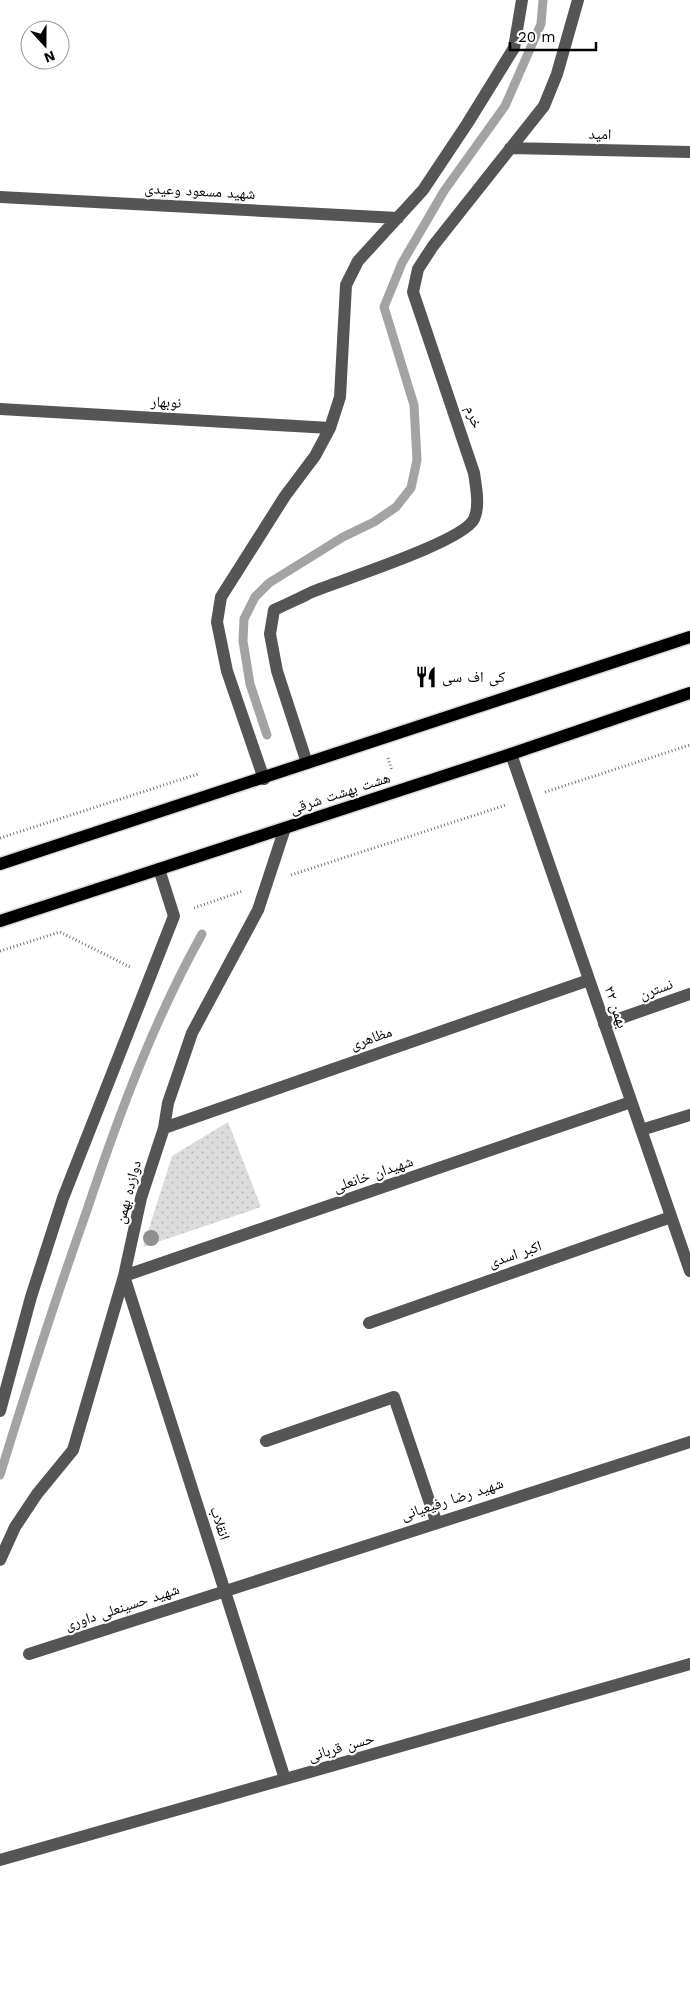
<svg xmlns="http://www.w3.org/2000/svg" width="690" height="2013" font-family="'Work Sans','Noto Naskh Arabic',sans-serif">
	<style>
		.green { fill: url(#green-dots) }
		.lines { fill: none; stroke-linecap: round; stroke-linejoin: round }
		.stream { stroke: #a3a3a3; stroke-width: 9 }
		.major-casing { stroke: #dbdbdb; stroke-width: 15 }
		.path { stroke: #777; stroke-width: 3; stroke-dasharray: 1 2.5; stroke-linecap: butt }
		.minor { stroke: #555; stroke-width: 12 }
		.major { stroke: #000; stroke-width: 12 }
		.tree { fill: #8f8f8f }
		.labels { text-anchor: middle; dominant-baseline: central; stroke-width: 4.5; stroke-linejoin: round; paint-order: stroke }
		.street-label { font-size: 15px; fill: #000; stroke: #fff }
		.poi-label { font-size: 15px; fill: #000; stroke: #fff; text-anchor: start }
	</style>
	<defs>
		<pattern id="green-dots" width="8" height="8" patternUnits="userSpaceOnUse" patternTransform="scale(1.25)"><rect width="8" height="8" fill="#dcdcdc"/><path d="M2 2h.1M6 6h.1" fill="none" stroke="#bbb" stroke-width="1.8" stroke-linecap="round"/></pattern>
	</defs>
	<rect width="100%" height="100%" fill="#fff"/>
	<!-- green -->
	<path class="green" d="M228 1122 261 1207 143 1247 172 1156Z"/>
	<g class="lines">
		<!-- stream -->
		<path class="stream" d="M267 735 250 684 243 641 244 619 255 597 269 583 343 537 374 522 396 507 411 488 417 460 414 405 384 307 402 263 444 191 505 106 541 24 543 0
			M0 1475C27 1387 55 1300 86 1213 118 1117 153 1022 202 934"/>
		<!-- major casing -->
		<g class="major-casing">
			<path id="major" d="M0 864 690 637
				M0 921 511 754 690 693"/>
		</g>
		<!-- path -->
		<path class="path" d="M388 758 392 771
			M545 792 690 745
			M0 838 198 774
			M291 875 506 805
			M194 908 243 891
			M0 951 60 932 132 968"/>
		<!-- minor -->
		<path class="minor" d="M510 148 690 152
			M0 197 398 218
			M0 409 330 428
			M511 754 690 1271
			M307 763 277 671 270 634 274 610C287 604 300 598 312 592 341 580 463 542 474 519 480 507 476 486 474 473L413 292 418 269 433 246 544 106 557 74 578 0
			M264 779 227 671 217 622 221 597 285 496 315 456 330 428 340 397 346 285 358 261 423 190 467 124 514 48 522 0
			M604 1024 690 994
			M164 1128 589 980
			M641 1130 690 1115
			M369 1323 671 1217
			M0 1411 31 1297 63 1198 174 916 159 869
			M266 1441 394 1397 436 1521
			M0 1560 15 1527 37 1494 73 1450 124 1276 141 1198 164 1128 168 1103 178 1074 192 1033 258 910 285 828
			M29 1654 690 1442
			M285 1779 124 1276 631 1102
			M0 1860 690 1664"/>
		<!-- major -->
		<use href="#major" class="major"/>
	</g>
	<!-- trees -->
	<circle class="tree" cx="151" cy="1238" r="8"/>
	<!-- icons -->
	<defs>
		<g id="restaurant-bare" transform="scale(1.725)"><path d="M-5-6h1v4h1v-4h1v4h1v-4h1v5L-1.5 .5V6h-2V.5L-5-1ZM5-6V6H3V1.5H1.5Q1.5-4 5-6Z" fill="#000" stroke="#fff" stroke-width="2.5" paint-order="stroke"/></g>
	</defs>
	<g fill-rule="evenodd">
		<use href="#restaurant-bare" x="426" y="677"/>
	</g>
	<g class="labels">
		<!-- street labels -->
		<g class="street-label">
			<text transform="translate(600 134) rotate(1)">امید</text>
			<text transform="translate(200 191) rotate(3)">شهید مسعود وعیدی</text>
			<text transform="translate(166 402) rotate(3)">نوبهار</text>
			<text transform="translate(474 417) rotate(71)">خرم</text>
			<text transform="translate(340 793) rotate(-18)">هشت بهشت شرقی</text>
			<text transform="translate(656 989) rotate(-20)">نسترن</text>
			<text transform="translate(616 1007) rotate(71)">۲۲ بهمن</text>
			<text transform="translate(371 1038) rotate(-19)">مظاهری</text>
			<text transform="translate(373 1174) rotate(-19)">شهیدان خانعلی</text>
			<text transform="translate(128 1192) rotate(-75)">دوازده بهمن</text>
			<text transform="translate(515 1254) rotate(-19)">اکبر اسدی</text>
			<text transform="translate(452 1499) rotate(-18)">شهید رضا رفیعیانی</text>
			<text transform="translate(220 1523) rotate(72)">انقلاب</text>
			<text transform="translate(122 1607) rotate(-18)">شهید حسینعلی داوری</text>
			<text transform="translate(341 1747) rotate(-16)">حسن قربانی</text>
		</g>
		<!-- poi labels -->
		<g class="poi-label">
			<text x="442" y="677">کی اف سی</text>
		</g>
	</g>
	<!-- north arrow -->
	<g transform="translate(45 45) rotate(159)"><circle r="24" fill="#ffffff" stroke="#999999"/>
	<path d="M0-4L9 19L0 12L-9 19Z" fill="#000000"/>
	<text y="-8" font-size="14" font-weight="bold" text-anchor="middle" fill="#000000">N</text>
	</g>
	<!-- scale -->
	<path d="M510 42v8h86v-8" fill="none" stroke="#000000" stroke-width="2.5"/>
	<text x="518" y="42" font-size="15" fill="#000000" stroke="#ffffff" stroke-width="4" paint-order="stroke">20 m</text>
</svg>
